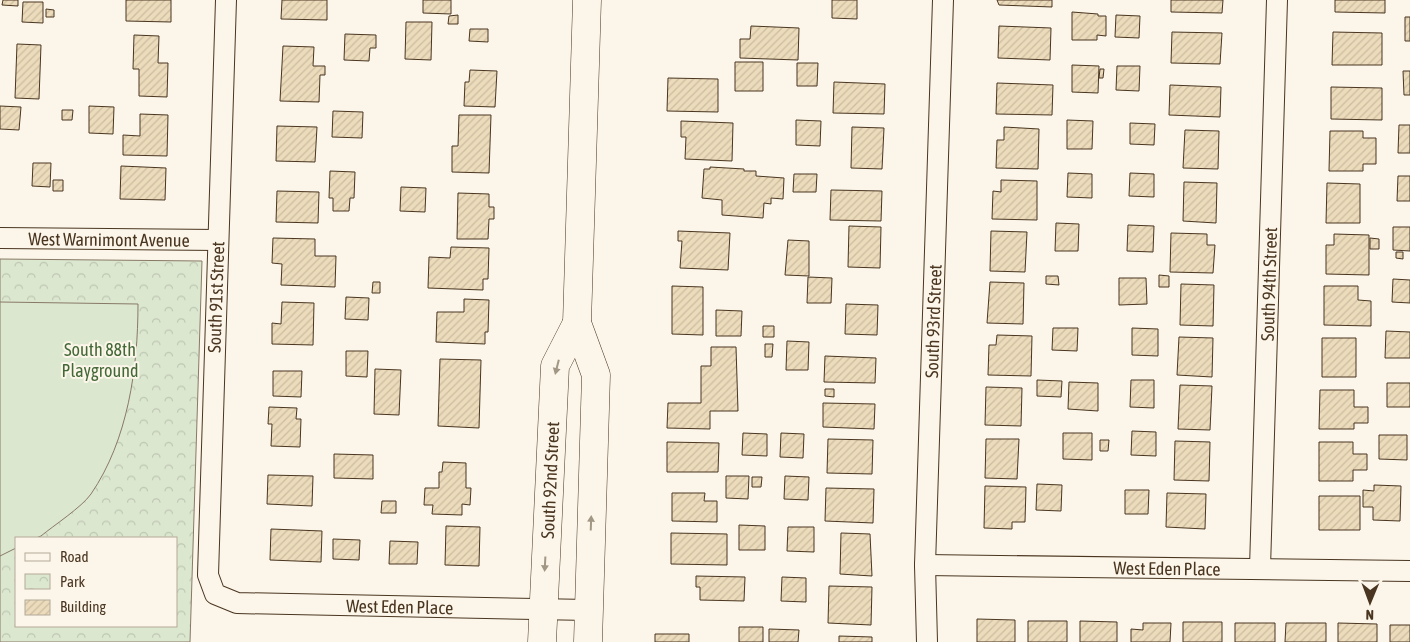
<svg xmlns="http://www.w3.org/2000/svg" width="1410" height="642" font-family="'Asap Condensed',sans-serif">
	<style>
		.park { fill: url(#park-crowns); stroke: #887966; fill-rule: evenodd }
		.pitch { fill: #dce7d0; stroke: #887966 }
		.building { fill: url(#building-hatch); stroke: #4a3520 }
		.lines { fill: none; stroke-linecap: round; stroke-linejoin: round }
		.street-casing { stroke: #4a3520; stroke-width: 22 }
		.secondary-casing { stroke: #4a3520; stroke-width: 29 }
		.street { stroke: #fbf6e9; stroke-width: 20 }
		.secondary { stroke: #fbf6e9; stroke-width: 28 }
		.oneway { fill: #a29684 }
		.labels { text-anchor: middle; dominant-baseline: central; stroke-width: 4; stroke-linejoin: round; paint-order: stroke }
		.street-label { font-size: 18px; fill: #4a3520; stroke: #fbf6e9 }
		.park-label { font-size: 18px; fill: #436837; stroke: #fbf6e9 }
	</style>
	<defs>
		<pattern id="park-crowns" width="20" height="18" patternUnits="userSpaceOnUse" patternTransform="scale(1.25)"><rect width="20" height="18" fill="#dce7d0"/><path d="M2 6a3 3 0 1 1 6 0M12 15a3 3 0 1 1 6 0" fill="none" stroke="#bec7b2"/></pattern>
		<pattern id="building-hatch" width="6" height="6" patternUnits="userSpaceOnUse" patternTransform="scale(1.25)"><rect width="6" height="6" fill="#ecdcbc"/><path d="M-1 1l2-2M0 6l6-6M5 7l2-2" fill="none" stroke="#ccbda1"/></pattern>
	</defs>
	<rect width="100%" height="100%" fill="#fbf6e9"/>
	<!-- park -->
	<path class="park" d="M0 259 202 261 190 642H0ZM16 538H176V626H16Z"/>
	<!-- pitch -->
	<path class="pitch" d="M0 302 138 304C138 368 128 440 91 494 82 507 53 526 41 536L36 538H16V548L0 556Z"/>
	<!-- building -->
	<path class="building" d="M3 0H18V6L2 5Z
		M126 0H171V22L126 21Z
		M282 0H327V20L281 19Z
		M423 0H451V14L423 13Z
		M832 0H857V19L832 18Z
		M997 0H1052V7L999 5Z
		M1171 0H1223L1222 13 1171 12Z
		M1335 0H1385V13L1335 12Z
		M23 2H43V23L22 22Z
		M46 9 54 10V17H46Z
		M1072 12 1098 14V16H1106V36L1097 35V40H1072Z
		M458 15V24H448L449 16Z
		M1116 15 1140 16 1139 38 1115 37Z
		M1405 17H1410V41H1405Z
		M406 22H432L431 60 405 59Z
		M751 26 799 28 798 60 740 58V39H750Z
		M999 26 1051 28 1050 60 998 58Z
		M470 29H488V42L469 41Z
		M1172 32 1222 33 1220 64 1171 63Z
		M1333 32 1382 33V65H1332Z
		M345 34 376 35V48H370L369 61 344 60Z
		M134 35 159 36 158 63H168L167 97 139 96V69H133Z
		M17 44 41 45 39 99 15 98Z
		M283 46 314 47 313 66H325V75H320L319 102 280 101Z
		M735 62H763V91H735Z
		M797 63H818L817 86H797Z
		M1072 65 1099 66 1098 93 1072 92Z
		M1117 66H1140L1139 91 1116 90Z
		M1100 69H1104L1103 78H1099Z
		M470 70 497 71 495 107 464 106 465 82H469Z
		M1403 71H1410V95H1404Z
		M668 78 718 79V112L667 111Z
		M834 82 885 84 884 114 833 113Z
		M997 83 1053 85 1052 115 996 114Z
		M1170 85 1221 87 1220 117 1169 115Z
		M1331 87 1382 88V120L1331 119Z
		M0 106 21 107 19 130 0 129Z
		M89 106 114 107 113 134 89 133Z
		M62 110H73L72 120H62Z
		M333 111 363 112 362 138 332 137Z
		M140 114 168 115 167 156 123 155V135L140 136Z
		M459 115H491L489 173 452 172V146H458Z
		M796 120 821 121 820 146 796 145Z
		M1067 120 1093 121 1092 149H1067Z
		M681 121 733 123 732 161 685 159 686 137H681Z
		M1130 123 1155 124 1154 145 1130 144Z
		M1399 125H1410V153H1398Z
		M277 126 317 127 315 162 276 161Z
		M852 127 884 128 882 169 851 168Z
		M1004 127 1039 129 1038 169 996 168 997 140H1004Z
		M1185 130 1219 131 1218 169 1183 168Z
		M1330 131H1363V138H1376V164H1363V171H1329Z
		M33 163H51L50 187 32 186Z
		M121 166 166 168 165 200 120 199Z
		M710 167 744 169V171H756V176L784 178 783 199 771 198V204L764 203 763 218 722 215V200L702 198 704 169H710Z
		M330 171 355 172 354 198H350L349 211H333V198H329Z
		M1068 173 1092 174V198L1067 197Z
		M1130 173 1154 174V197L1129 196Z
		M794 174H817L816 192H793Z
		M1398 176H1410V201H1397Z
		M53 180H63V191H53Z
		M1001 180 1037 181V220L992 219 993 191 1001 192Z
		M1184 182 1217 183 1216 223 1183 221Z
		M1327 183 1360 184V223H1326Z
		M401 187 426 188 425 212 400 211Z
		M831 190 882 191 881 221 830 220Z
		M277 191 319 192 318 223 276 222Z
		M458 193 489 194V207H494V219H489L488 239H457Z
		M1056 223 1079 224 1078 251H1055Z
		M1128 225 1154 226 1153 252 1127 251Z
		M849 226 881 227 880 268 848 267Z
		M1393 227H1410V251L1393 250Z
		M678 231 730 233 728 270 680 268 682 241H678Z
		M991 231 1027 232 1025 272 990 271Z
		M1171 233 1207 234V245H1215L1213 273 1170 272Z
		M1334 234 1369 235V275L1326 274V245H1334Z
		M273 238 315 239V256H336L335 287 281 285 282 264 272 263Z
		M1370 238 1379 239V249H1370Z
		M788 240 809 241V276L785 275Z
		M451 247 489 248 488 279H483V290L428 288 429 257 450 258Z
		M1396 252H1403V259L1396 258Z
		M1159 275 1169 276V287H1159Z
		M1046 276H1058L1059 285 1046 284Z
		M808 277 832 278 831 303H807Z
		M1119 278H1146L1147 304 1119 305Z
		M1393 279 1410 280V303L1392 302Z
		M373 282H380V293H372Z
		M990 282 1024 283 1023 324 987 323Z
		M1181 284 1214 285 1213 326 1180 325Z
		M672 286 703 287V335L672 334Z
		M1324 286H1358V300L1371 301V326L1324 325Z
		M346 297 369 298 368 320 345 319Z
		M464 299 489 300 488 332H485V344L436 342 437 312H464Z
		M282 302 314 303 313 345 272 344V323L281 324Z
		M846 304 878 305 877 335 845 334Z
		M716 310 742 311 741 336H716Z
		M763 326H774V337H763Z
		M1053 328H1078L1077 351 1052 350Z
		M1132 328 1158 329V356L1132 355Z
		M1386 331 1410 332V358H1385Z
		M997 335 1032 336 1031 376 988 375 989 345H996Z
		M1179 337 1213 338 1212 377 1177 375Z
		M1322 338H1356V377H1322Z
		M787 341 809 342 808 370H786Z
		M765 344H773L772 357H765Z
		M711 347H736L738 411H710V429L667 428 668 403H701V366H711Z
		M346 351H368L367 377 346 376Z
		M825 356 876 358 875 383 824 382Z
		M440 359 481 360 479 428 438 426Z
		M375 369 401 370 399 415 374 414Z
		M273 371H302L301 397 273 396Z
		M1037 380 1062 381 1061 397 1037 396Z
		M1131 380H1154V408L1130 407Z
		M1069 382 1098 383V411L1068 409Z
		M1387 383H1410V407H1387Z
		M1180 385 1212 386 1210 430 1178 429Z
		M986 387 1022 388 1021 426 985 425Z
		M825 389H834V397L825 396Z
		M1320 390H1354V407H1368V423H1354V429H1319Z
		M823 403 875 404 874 429 823 427Z
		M269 407 297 408 296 419H301L300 447 271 446 272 424H268Z
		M1132 431 1156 432V456L1131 455Z
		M743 433 767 434V456L742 455Z
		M781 433 804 434 803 458 780 457Z
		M1063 433H1092V460L1063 459Z
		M1379 435H1407V460L1379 459Z
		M828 439 873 440 872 474 827 473Z
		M986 439H1019L1017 479 985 478Z
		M1100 440H1109L1108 451H1100Z
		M1175 441 1210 442 1209 481 1174 480Z
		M667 442 719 443 718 472H667Z
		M1319 442H1353V454H1367V470H1353V481H1319Z
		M334 454 373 455V479L334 478Z
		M443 462 466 463V488H471L470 505 462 504V515L432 514 433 505H424L425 488H439V472H442Z
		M268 475 313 476 312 506 267 504Z
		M726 476H749L748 499 726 498Z
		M785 476 809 477 808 500 784 499Z
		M752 477H762L761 487H752Z
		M1037 484 1062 485 1061 511 1036 510Z
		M1374 485 1401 486 1400 521 1373 520V507H1363V490L1374 491Z
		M985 486 1026 487 1025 522H1012V529L984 528Z
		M826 488 874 489 873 523 825 521Z
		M1125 490H1149L1148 514H1125Z
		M672 493H705L704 501H717V522L672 521Z
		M1167 493 1206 494 1205 529 1166 527Z
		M1319 496H1360V530H1319Z
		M382 501H396V513H381Z
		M739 525 765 526V550H739Z
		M446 526 480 527 479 566 445 565Z
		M788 527H814V552L787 551Z
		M271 529 322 531 321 562 270 560Z
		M671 533 727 534V565L671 564Z
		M841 533 870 534 872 576 840 574Z
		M333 539 360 540 359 560 333 559Z
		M390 541 418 542 417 564H389Z
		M696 576 745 577 744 601 700 600V587H696Z
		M782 577 806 578V602L781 601Z
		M829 586 872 587 871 625 828 623Z
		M977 619 1015 620V642H977Z
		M1028 621H1067V642H1028Z
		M1080 621 1117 622V642H1080Z
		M1183 622H1222V642H1183Z
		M1143 623H1171L1170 642H1131V629L1143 630Z
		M1235 623H1275V642H1235Z
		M1286 623H1326V642H1285Z
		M1338 623 1377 624V642H1338Z
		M1390 625H1410V642H1390Z
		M739 627H763V642H739Z
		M769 629 799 630 798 642H769Z
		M655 634H689V642H655Z
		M839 636 872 637V642H839Z"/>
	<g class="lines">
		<!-- street casing -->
		<g class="street-casing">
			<g id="street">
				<path id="s1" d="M226 0 208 575 215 594 237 603 589 610"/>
				<path id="s2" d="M0 238 218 240"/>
				<path id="s3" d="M925 565 1410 571"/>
				<path id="s4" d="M1260 568 1277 0"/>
				<path id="s5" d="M927 642 925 565 943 0"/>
			</g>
		</g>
		<!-- secondary casing -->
		<g class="secondary-casing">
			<g id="secondary">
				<path d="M587 0 577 323 596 375 588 642"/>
				<path id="s6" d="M542 642 555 366 577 323"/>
			</g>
		</g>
		<!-- street -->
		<use href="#street" class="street"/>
		<!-- secondary -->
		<use href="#secondary" class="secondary"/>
	</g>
	<!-- one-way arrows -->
	<defs><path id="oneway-solid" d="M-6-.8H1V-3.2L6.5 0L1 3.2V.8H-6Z" transform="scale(1.25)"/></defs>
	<g class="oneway">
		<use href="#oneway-solid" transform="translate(557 367) rotate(104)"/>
		<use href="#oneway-solid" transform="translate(591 523) rotate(-88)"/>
		<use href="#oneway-solid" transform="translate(545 564) rotate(93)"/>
	</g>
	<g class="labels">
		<!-- street labels -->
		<g class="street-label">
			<text stroke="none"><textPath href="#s2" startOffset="109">West Warnimont Avenue</textPath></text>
			<text stroke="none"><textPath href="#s4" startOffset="284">South 94th Street</textPath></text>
			<text transform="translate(216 297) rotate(-88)">South 91st Street</text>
			<text stroke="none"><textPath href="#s5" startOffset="321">South 93rd Street</textPath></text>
			<text stroke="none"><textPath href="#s6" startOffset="162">South 92nd Street</textPath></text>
			<text stroke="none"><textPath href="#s3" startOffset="242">West Eden Place</textPath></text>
			<text stroke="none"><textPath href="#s1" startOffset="782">West Eden Place</textPath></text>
		</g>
		<!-- park labels -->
		<g class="park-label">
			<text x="100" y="349">South 88th<tspan x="100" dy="21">Playground</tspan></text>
		</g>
	</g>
	<!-- legend -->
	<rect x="15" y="537" width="162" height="90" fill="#fbf6e9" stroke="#b4a999"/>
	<rect x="25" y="553" width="25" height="8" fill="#fbf6e9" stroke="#b4a999"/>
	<text x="60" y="562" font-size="15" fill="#4a3520">Road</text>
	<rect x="25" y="574" width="25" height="15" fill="url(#park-crowns)" stroke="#b4a999"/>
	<text x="60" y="587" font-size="15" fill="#4a3520">Park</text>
	<rect x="25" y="600" width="25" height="15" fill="url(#building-hatch)" stroke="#b4a999"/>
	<text x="60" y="612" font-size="15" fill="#4a3520">Building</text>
	<!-- north arrow -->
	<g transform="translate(1370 602) rotate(181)" stroke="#fbf6e9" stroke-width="4" paint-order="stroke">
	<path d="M0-4L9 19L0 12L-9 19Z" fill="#4a3520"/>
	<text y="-8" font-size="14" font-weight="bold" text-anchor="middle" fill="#4a3520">N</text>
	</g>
</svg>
